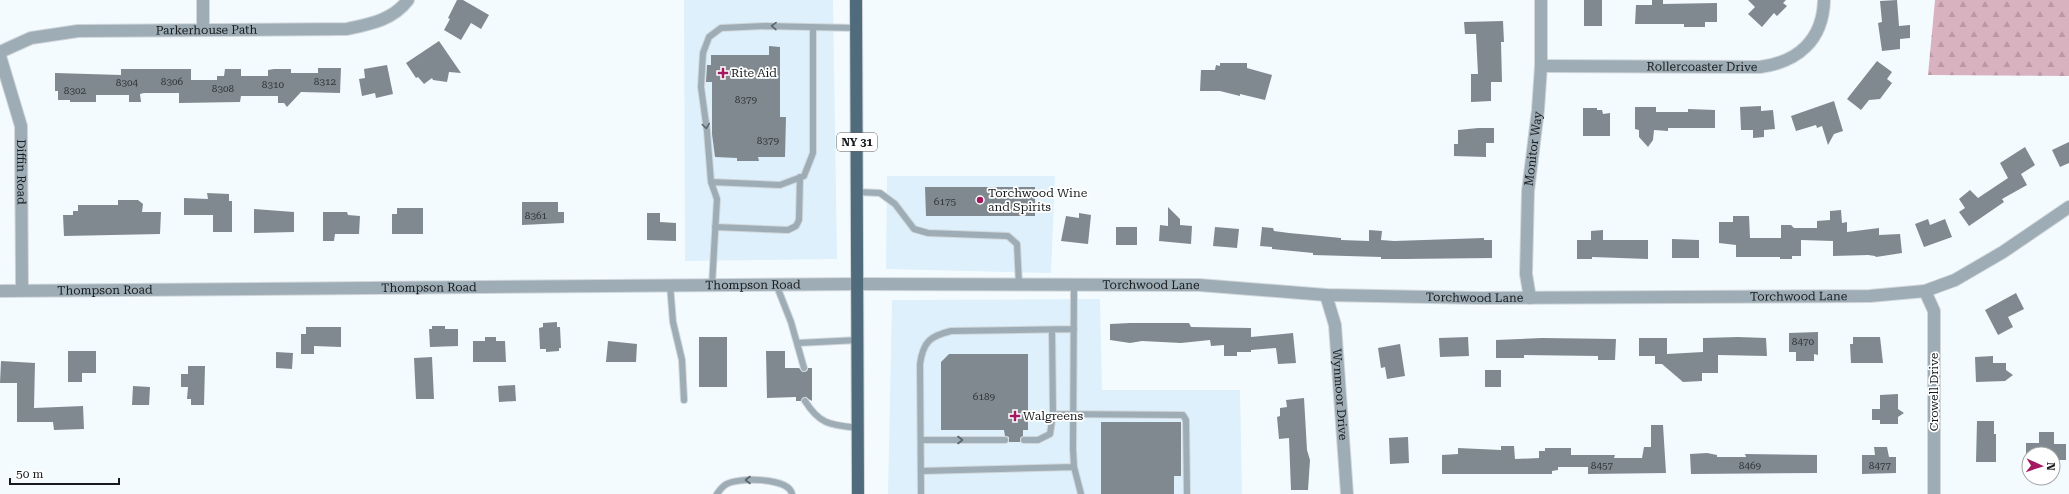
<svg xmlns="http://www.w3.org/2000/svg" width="2069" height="494" font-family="'Roboto Serif',serif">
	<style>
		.built { fill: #ddf0fb }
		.forest { fill: url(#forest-firs) }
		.building { fill: #7f898f }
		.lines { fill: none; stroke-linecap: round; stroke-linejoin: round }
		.service-casing { stroke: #d1d7db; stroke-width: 8 }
		.minor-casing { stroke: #d1d7db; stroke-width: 14 }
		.tertiary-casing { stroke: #d1d7db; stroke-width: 14 }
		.primary-casing { stroke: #d1d7db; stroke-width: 14 }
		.service { stroke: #9dacb5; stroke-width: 6 }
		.minor { stroke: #9dacb5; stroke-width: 12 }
		.tertiary { stroke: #9dacb5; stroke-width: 12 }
		.primary { stroke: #506c7c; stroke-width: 12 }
		.oneway { stroke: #5a6469 }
		.poi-dot { fill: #a31861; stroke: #fff; stroke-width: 1.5 }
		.labels { text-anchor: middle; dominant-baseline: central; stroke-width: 3.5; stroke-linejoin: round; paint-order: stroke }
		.number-label { font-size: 10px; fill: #31363a }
		.shield { fill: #fff; stroke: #5d5f61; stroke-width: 1 }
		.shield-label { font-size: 11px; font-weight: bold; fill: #171b1d }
		.street-label { font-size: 12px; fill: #171b1d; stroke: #fff }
		.poi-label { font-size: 12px; fill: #171b1d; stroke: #fff; text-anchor: start }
	</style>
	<defs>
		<pattern id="forest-firs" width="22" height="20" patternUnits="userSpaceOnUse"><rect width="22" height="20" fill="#d9b2c0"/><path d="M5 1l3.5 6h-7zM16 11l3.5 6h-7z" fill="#ba98a5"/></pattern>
	</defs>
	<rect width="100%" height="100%" fill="#f4fbff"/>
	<!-- built -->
	<path class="built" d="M684 0H833L837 259 685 261Z
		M887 176H1055L1051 273 886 269Z
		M1100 299 1102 390H1240L1242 494H888L892 300Z"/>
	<!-- forest -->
	<path class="forest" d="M1935 0H2069V76L1928 75Z"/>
	<!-- building -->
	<path class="building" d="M457 0H463L489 15 481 29 471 23 461 40 444 30 450 19 448 18Z
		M1584 0H1602V26H1584Z
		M1652 0H1663V4L1717 3V22H1705V27H1684V24H1635L1636 5H1652Z
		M1748 0H1786L1783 3 1787 6 1777 16 1774 13 1762 27 1748 14 1755 7Z
		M1897 0 1899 26 1910 25V38L1900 39V49L1882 51 1878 23 1882 22 1880 1Z
		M1503 21 1504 42H1501L1502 82H1491V101L1471 102V74H1478L1476 34H1465L1464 22Z
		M439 41 461 73 449 72 447 82 433 80 432 78 424 84 418 77 416 78 406 63Z
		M769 46 780 47V117H786L785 157H758L759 161H737V158L715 157 712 134V82H706L707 65H711V55H769Z
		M1877 61 1892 72 1887 79 1892 83 1880 99 1869 100 1861 110 1847 99Z
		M1220 63H1247V68L1272 75 1265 100 1240 94V96L1220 91H1200L1201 70H1215L1216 65 1220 66Z
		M387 65 393 94 376 98 375 93 362 96 359 79 365 78 364 69Z
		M318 68H341L340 93 301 92 287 107 284 103H278V96H241L240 102 179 103V93H144L140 94 141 102H129V95H96V102H70V100H58V91H55V73L121 75V69H191V80H217V76H224L225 69H241V76H268V70L274 69H291V73H318Z
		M1834 101 1843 131 1834 134 1828 145 1822 126 1817 128 1816 125 1796 131 1791 116Z
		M1761 106V111L1773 110 1775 129 1764 130V137L1753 138V130H1741L1740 107Z
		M1635 107H1656V112H1688V109L1715 110V128H1668V131L1654 130 1653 140 1648 147 1639 137V130L1635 129Z
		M1583 108H1597V110H1602L1603 114 1610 113V136H1583Z
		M1478 128H1494V143H1486V157L1454 156V144H1458V130Z
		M2069 142V163L2060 167 2052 150Z
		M2025 147 2035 165 2021 174 2027 185 2002 199 2004 202 1969 226 1959 212 1965 208 1959 199 1970 190 1978 198 2008 178 2000 163Z
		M925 187H1035V216H926Z
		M207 193 229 194V201H232V232H213V215H184V198L208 199Z
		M118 200H138L143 204 142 212H161L160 234 64 236 63 215H73V211H78V205H118Z
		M522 202H558V212H564V223L522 225Z
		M1168 207 1180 219V225L1192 226 1191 244 1159 241 1160 225 1168 226Z
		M397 208H423V234H392V214H397Z
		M254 209 294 212V232L254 233Z
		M1841 210 1842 223 1847 222V232L1879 228V235L1900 234 1902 253 1876 257 1875 256 1868 255 1833 256V241L1801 240V256H1792V259H1780V257H1736V245L1719 243V222H1733V216H1749L1750 238H1781V225H1791L1794 228H1817V221L1830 220V211Z
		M323 212H347L348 215 360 216 359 234H335L334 241H323Z
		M647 213H660V222L676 223V241L647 240Z
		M1079 213 1091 215 1088 244 1061 241 1066 216 1079 218Z
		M1928 219 1930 225 1945 219 1952 237 1924 247 1915 224Z
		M1116 227H1137V245H1116Z
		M1215 227 1239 229 1237 248 1213 246Z
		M1262 227 1273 228 1274 231 1289 233 1341 238V240L1369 241V230L1382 231 1381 240 1394 241 1484 238V240H1492V258L1403 259H1381V257L1313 255V253L1272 249V247L1260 246Z
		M1603 230V240H1648V259L1592 257V259H1577V240H1591V231Z
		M1672 239 1699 240V258H1672Z
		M2016 293 2024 309 2008 317 2013 327 1998 335 1985 310Z
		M557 322V327H560L561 348H559V351L546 352V349H540L539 328 543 327V323Z
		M1130 323H1189L1191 327 1251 328V337L1293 333 1296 363 1278 364 1276 348 1251 350V352H1237V356H1224V345L1211 346 1210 340 1181 343 1142 341 1130 343 1110 340V324Z
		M432 326H445V329H458V346L430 347 429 329H432Z
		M306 327H341V347L314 346V354H301V334H306Z
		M1818 332V355L1814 354V361H1796V352H1789V333Z
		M485 337H496V341H505L506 362H473V341H485Z
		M699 337H727V387H699Z
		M1468 337 1469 356 1440 357 1439 338Z
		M1738 337 1766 338 1767 356 1718 355V373H1702V381L1683 382 1662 364H1655V356H1639V338H1667V354L1703 352V338Z
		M1853 337H1880L1883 363H1851L1850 344H1853Z
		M1542 338 1616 339 1615 360H1598V356L1524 355V358H1496V340Z
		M608 341 637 344 636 362H606Z
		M1400 344 1405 376 1387 379 1385 367 1381 368 1378 348Z
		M68 351H96V373H82V382H68Z
		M766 351H785V368H799L803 372 807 371 808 368H812V401L805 397 801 401H796V397L767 398Z
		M276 352 293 353 292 369 276 368Z
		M949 354H1028V430H1023V436L1020 438V442H1009V437L1005 436 1004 430H941V362Z
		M1993 356V363H2006V370L2013 375 2005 381 1976 382 1975 357Z
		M432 357 434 399H416L414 358Z
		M1 361 35 363 34 408 83 406 84 429 54 430 53 422H17V383H0Z
		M188 366H205L204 405H191V399H187L188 387H181V374H188Z
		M1485 370H1501V387H1485Z
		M515 385 516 401 499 402 498 386Z
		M133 386 150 387 149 405H132Z
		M1898 394V409L1904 413 1898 417V424H1880V420H1872V409H1880V395Z
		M1304 398 1307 450 1310 460 1308 490H1291L1289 438 1279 439 1277 417 1280 416V408L1287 407 1286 400Z
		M1977 421H1994V434H1996V462H1976Z
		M1101 422H1181V476H1174V494H1101Z
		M1651 425H1663L1666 473 1588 474V467H1558V470L1552 471V474H1442V455L1458 454V448L1501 450V446H1514L1515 459 1539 458V451H1545V448H1571V455H1615L1614 458H1642L1644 447H1651Z
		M2039 432H2054V444H2066V460H2053V454H2026V443H2039Z
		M1408 437 1409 463 1390 464 1389 438Z
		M1874 447H1887L1889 457H1896V473L1862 474V455H1875Z
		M1707 453 1717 455V457H1746L1745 454 1817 455V473L1691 474 1690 454Z"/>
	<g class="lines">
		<!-- service casing -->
		<g class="service-casing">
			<path id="service" d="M711 182 780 185 804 176 813 153V27
				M857 192 880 193 895 204 914 229 928 233 1008 236 1017 244 1019 285
				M715 227 788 230 796 226 799 220 800 177
				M776 284 791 322 804 368
				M670 285 673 322 682 360 684 400
				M712 285 717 199 711 182 707 131 701 87 703 53 709 37 721 28 765 26 856 28
				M1074 285 1073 449 1074 467 1081 494
				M1052 330 1053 414 1183 415 1186 420 1187 494
				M798 343 858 340
				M805 401C820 425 831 425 858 428
				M921 440H1005
				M1024 440H1038L1050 434 1053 414
				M921 471 1074 467
				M717 494C719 491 722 487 725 485 736 477 789 477 792 494
				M921 494 920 364C923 342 930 336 951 331L1074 329"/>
		</g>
		<!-- minor casing -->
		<g class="minor-casing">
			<g id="minor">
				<path d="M203 0V29"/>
				<path id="s1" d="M0 52 31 38 78 31 347 29C370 24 393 20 408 0"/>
				<path id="s2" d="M0 56 21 126 22 290"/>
				<path id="s3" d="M1541 66 1760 67C1798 62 1823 40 1824 0"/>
				<path id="s4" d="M858 284 1199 285 1326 295 1480 298 1870 296 1925 291 1955 280 2003 252 2069 207"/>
				<path d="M1925 291 1934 311V494"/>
				<path id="s5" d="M1326 295 1335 325 1347 494"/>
				<path id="s6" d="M1530 298 1526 274 1528 191 1538 110 1541 66V0"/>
			</g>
		</g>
		<!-- tertiary casing -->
		<g class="tertiary-casing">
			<g id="tertiary">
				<path id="s7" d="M0 291 858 284"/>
			</g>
		</g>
		<!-- primary casing -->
		<g class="primary-casing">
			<path id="primary" d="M856 0 858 494"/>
		</g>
		<!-- service -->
		<use href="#service" class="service"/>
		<!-- minor -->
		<use href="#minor" class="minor"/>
		<!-- tertiary -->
		<use href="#tertiary" class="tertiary"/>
		<!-- primary -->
		<use href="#primary" class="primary"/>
	</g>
	<!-- one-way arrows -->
	<defs><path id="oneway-chevron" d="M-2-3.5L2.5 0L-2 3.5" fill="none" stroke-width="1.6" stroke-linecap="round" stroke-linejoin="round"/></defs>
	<g class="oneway">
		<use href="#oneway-chevron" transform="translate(774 26) rotate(-179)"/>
		<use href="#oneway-chevron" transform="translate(706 126) rotate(82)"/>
		<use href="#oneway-chevron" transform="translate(960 440)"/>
		<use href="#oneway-chevron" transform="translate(748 480) rotate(-180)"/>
	</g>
	<!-- markers -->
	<g class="poi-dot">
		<path d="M721 67h4v4h4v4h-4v4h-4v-4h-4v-4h4z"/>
		<circle cx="980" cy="200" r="4"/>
		<path d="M1013 410h4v4h4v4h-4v4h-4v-4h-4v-4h4z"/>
	</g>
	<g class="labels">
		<!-- number labels -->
		<g class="number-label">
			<text x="172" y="81">8306</text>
			<text x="325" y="81">8312</text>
			<text x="127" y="82">8304</text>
			<text x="273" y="84">8310</text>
			<text x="223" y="88">8308</text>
			<text x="75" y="90">8302</text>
			<text x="746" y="99">8379</text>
			<text x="768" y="140">8379</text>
			<text x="945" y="201">6175</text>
			<text x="536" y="215">8361</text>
			<text x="1803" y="341">8470</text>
			<text x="984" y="396">6189</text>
			<text x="1602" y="465">8457</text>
			<text x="1750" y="465">8469</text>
			<text x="1880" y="465">8477</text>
		</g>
		<!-- shield labels -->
		<rect class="shield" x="837" y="133" width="40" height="18" rx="3"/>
		<g class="shield-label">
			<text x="857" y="142">NY 31</text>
		</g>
		<!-- street labels -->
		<g class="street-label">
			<text stroke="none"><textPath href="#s1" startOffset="210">Parkerhouse Path</textPath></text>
			<text stroke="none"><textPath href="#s3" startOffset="161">Rollercoaster Drive</textPath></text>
			<text stroke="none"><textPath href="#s6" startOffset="150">Monitor Way</textPath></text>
			<text stroke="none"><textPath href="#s2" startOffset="119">Diffin Road</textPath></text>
			<text stroke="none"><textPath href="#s7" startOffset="753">Thompson Road</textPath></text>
			<text stroke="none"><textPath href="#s4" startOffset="293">Torchwood Lane</textPath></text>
			<text stroke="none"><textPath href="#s7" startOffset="429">Thompson Road</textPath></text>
			<text stroke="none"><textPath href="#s7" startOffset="105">Thompson Road</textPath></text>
			<text stroke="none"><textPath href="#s4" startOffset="617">Torchwood Lane</textPath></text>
			<text stroke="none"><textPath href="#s4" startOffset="941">Torchwood Lane</textPath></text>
			<text transform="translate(1934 392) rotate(-90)">Crowell Drive</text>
			<text stroke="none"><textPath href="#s5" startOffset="101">Wynmoor Drive</textPath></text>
		</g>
		<!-- poi labels -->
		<g class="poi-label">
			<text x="731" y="73">Rite Aid</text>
			<text x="988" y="193">Torchwood Wine<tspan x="988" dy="14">and Spirits</tspan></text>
			<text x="1023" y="416">Walgreens</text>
		</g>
	</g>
	<!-- north arrow -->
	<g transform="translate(2041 466) rotate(93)"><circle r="19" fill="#ffffff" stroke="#a2a4a5"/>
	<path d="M0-3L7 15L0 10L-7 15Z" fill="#a31861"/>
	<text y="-6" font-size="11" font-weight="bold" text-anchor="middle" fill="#171b1d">N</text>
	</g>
	<!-- scale -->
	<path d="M10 478v6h109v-6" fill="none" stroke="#171b1d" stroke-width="2"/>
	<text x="16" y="478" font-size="12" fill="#171b1d" stroke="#ffffff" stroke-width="3" paint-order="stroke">50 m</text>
</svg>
